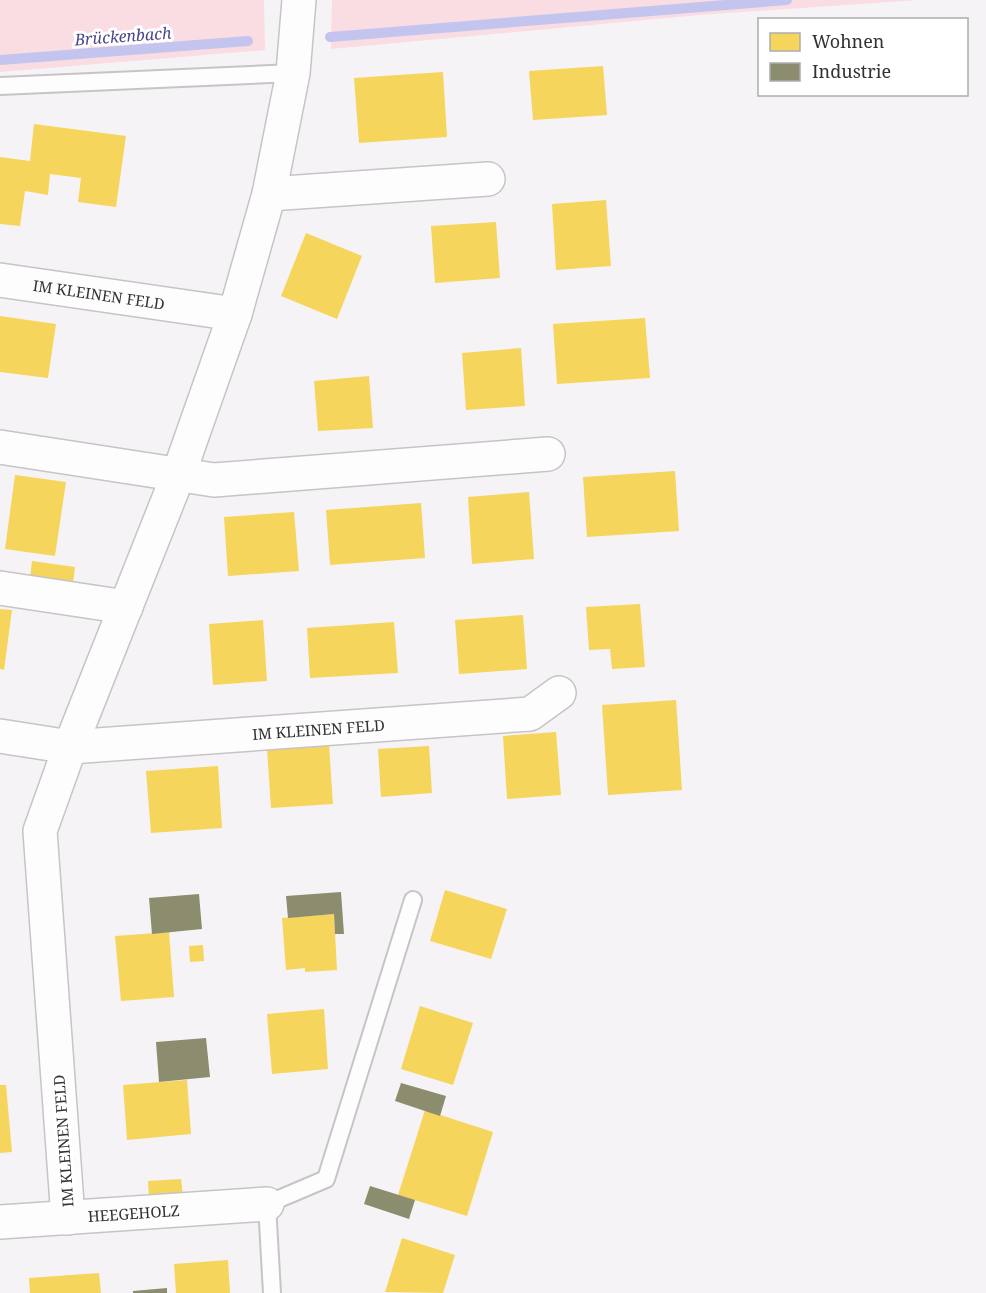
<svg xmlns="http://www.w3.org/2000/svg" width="986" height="1293" font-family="'Noto Serif',serif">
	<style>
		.green { fill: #fadce3 }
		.homes { fill: #f6d55c }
		.industry { fill: #8c8c6e }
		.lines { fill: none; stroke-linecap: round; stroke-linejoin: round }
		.stream { stroke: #c4c5ef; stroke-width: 10 }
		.lane-casing { stroke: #c6c4c6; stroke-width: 20 }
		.street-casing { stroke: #c6c4c6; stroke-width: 36 }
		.lane { stroke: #fefdfe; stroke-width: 16 }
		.street { stroke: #fefdfe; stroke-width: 33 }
		.labels { text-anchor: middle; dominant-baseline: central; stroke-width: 6; stroke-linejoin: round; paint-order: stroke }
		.street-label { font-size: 15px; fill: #333133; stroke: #fff }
		.water-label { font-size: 16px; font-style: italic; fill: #4a478d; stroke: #fff }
	</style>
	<rect width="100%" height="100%" fill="#f6f3f6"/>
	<!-- green -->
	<path class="green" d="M0 0H264L265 50 0 72Z
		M332 0H918L699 15 331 49Z"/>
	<!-- homes -->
	<path class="homes" d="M603 66 607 115 533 120 529 71Z
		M443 72 447 137 359 143 354 78Z
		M34 124 126 136 116 207 78 202 81 178 50 174 48 195 25 191 20 226 0 224V157L30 161Z
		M606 200 611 266 556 270 552 204Z
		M496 222 500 278 435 283 431 226Z
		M306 233 362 256 337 319 281 296Z
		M0 316 56 324 48 378 0 372Z
		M645 318 650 378 557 384 553 324Z
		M521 348 525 406 466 410 462 353Z
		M369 376 373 428 318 431 314 381Z
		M675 471 679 531 587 537 583 477Z
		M15 475 66 482 55 556 5 549Z
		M529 492 534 559 472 564 468 497Z
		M421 503 425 558 330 565 326 510Z
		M294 512 299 571 228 576 224 517Z
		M32 561 75 567 73 584 30 578Z
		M640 604 645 667 612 669 610 649 589 650 586 607Z
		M0 609 12 610 4 670 0 669Z
		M523 615 527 669 459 674 455 620Z
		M263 620 267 681 213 685 209 624Z
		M394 622 398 673 310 678 307 628Z
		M676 700 682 790 608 795 602 705Z
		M556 732 561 795 507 799 503 736Z
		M329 745 333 804 271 808 267 749Z
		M429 746 432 793 381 797 378 749Z
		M218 766 222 828 151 833 146 771Z
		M445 890 507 909 491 959 430 941Z
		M334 914 337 970 305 972V968L286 970 282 918Z
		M169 932 174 997 121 1001 115 936Z
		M203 945 204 961 190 962 189 946Z
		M420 1006 473 1023 453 1085 401 1069Z
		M324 1009 328 1069 272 1074 267 1014Z
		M187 1080 191 1134 127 1140 123 1085Z
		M0 1085H6L12 1152 0 1153Z
		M425 1110 493 1132 467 1216 398 1195Z
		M181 1179 183 1196 149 1198 148 1181Z
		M402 1238 455 1255 443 1293 385 1292Z
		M228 1260 230 1293H176L174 1264Z
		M99 1273 101 1293H30L29 1278Z"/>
	<!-- industry -->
	<path class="industry" d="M341 892 344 934H335L334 914 288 918 286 896Z
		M199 894 202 929 152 934 149 898Z
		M206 1038 210 1077 159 1082 156 1042Z
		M401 1083 446 1096 440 1116 395 1101Z
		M370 1186 415 1200 409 1219 364 1204Z
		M167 1288V1293H133V1291Z"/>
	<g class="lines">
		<!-- stream -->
		<path class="stream" d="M330 37 787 0
			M0 60 248 41"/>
		<!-- lane casing -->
		<g class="lane-casing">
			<path id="lane" d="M0 86 293 73
				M272 1293 267 1204 326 1179 413 900"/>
		</g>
		<!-- street casing -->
		<g class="street-casing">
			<g id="street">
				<path d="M269 194 488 179"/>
				<path id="s1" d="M0 280 235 314"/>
				<path d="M0 447 214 480 548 454"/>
				<path d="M0 588 126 607"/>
				<path id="s2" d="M0 736 70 747 530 714 559 693"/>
				<path d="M68 1218 40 831 70 747 179 473 235 314 269 194 293 73 299 0"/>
				<path id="s3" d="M0 1222 267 1204"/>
			</g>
		</g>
		<!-- lane -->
		<use href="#lane" class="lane"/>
		<!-- street -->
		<use href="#street" class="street"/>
	</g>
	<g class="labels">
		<!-- street labels -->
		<g class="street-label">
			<text stroke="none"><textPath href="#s1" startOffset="100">IM KLEINEN FELD</textPath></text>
			<text stroke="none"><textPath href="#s2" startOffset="320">IM KLEINEN FELD</textPath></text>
			<text transform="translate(63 1141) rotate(-94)">IM KLEINEN FELD</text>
			<text stroke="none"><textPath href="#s3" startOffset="134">HEEGEHOLZ</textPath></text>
		</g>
		<!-- water labels -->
		<g class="water-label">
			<text transform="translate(123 36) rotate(-4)">Brückenbach</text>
		</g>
	</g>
	<!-- legend -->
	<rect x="758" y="18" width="210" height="78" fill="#ffffff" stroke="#adadad" stroke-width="1.5"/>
	<rect x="770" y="33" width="30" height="18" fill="#f6d55c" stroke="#adadad" stroke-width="1.5"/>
	<text x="812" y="48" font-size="18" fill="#333133">Wohnen</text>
	<rect x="770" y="63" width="30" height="18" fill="#8c8c6e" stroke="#adadad" stroke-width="1.5"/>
	<text x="812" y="78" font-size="18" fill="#333133">Industrie</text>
</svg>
